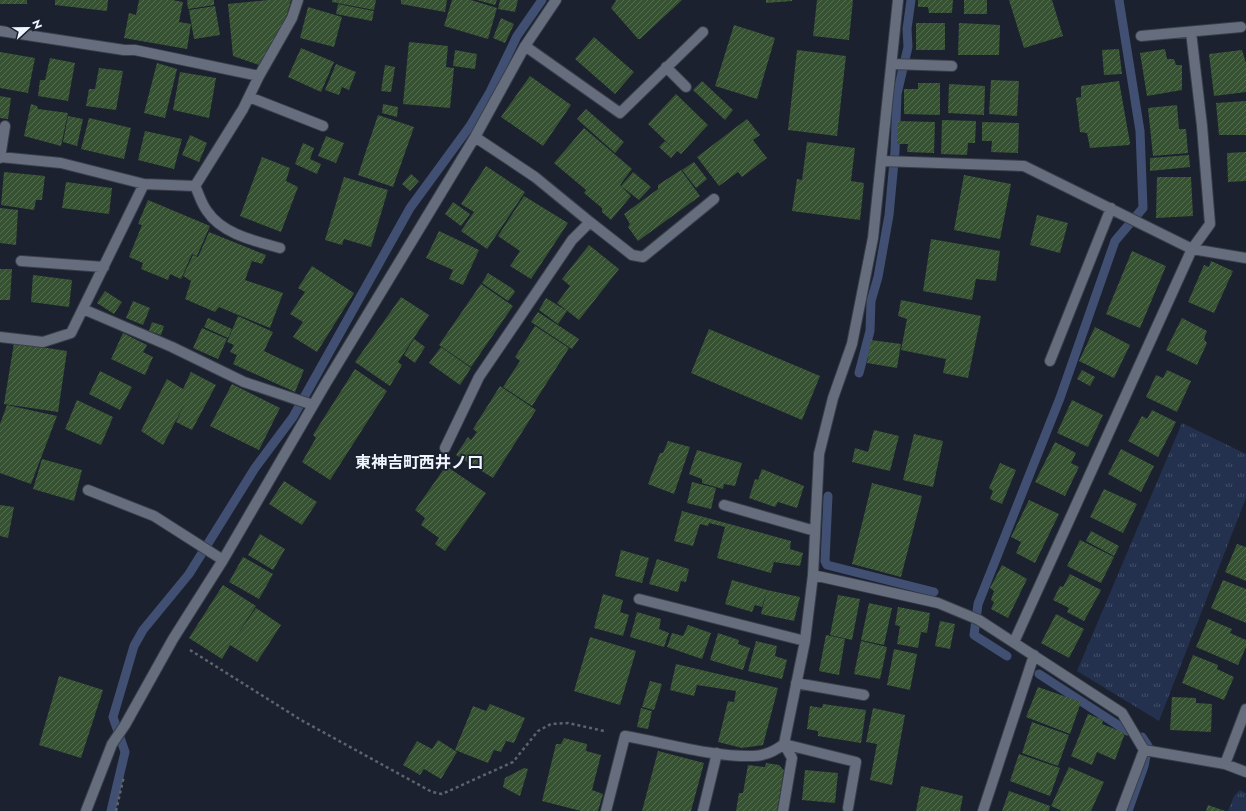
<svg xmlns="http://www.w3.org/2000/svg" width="1246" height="811" font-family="Jost,'Noto Sans JP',sans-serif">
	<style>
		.grass { fill: url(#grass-tufts) }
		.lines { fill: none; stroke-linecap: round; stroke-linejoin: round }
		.stream { stroke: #415072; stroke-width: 9 }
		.building { fill: url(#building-hatch) }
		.street-casing { stroke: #393e4a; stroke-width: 12 }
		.path { stroke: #5e6370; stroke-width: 2.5; stroke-dasharray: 3 3; stroke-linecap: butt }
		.street { stroke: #666e7e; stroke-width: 10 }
		.labels { text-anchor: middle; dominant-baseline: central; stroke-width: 3.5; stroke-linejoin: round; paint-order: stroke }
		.quarter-label { font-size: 16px; font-weight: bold; fill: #f0f5fe; stroke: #1b212f }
	</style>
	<defs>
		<pattern id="grass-tufts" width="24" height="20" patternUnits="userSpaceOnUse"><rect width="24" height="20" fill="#23304e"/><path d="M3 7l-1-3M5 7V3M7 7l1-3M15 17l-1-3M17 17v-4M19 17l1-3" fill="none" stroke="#434f69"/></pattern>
		<pattern id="building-hatch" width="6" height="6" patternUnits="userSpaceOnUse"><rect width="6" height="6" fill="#375233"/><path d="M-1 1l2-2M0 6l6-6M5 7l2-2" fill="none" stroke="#546c52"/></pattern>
	</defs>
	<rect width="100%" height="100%" fill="#1b212f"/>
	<!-- grass -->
	<path class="grass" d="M1182 423 1246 454V498L1159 721 1077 671Z
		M1240 790 1246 793V811H1228L1234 796Z"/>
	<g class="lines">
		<!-- stream -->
		<path class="stream" d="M859 373 870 331 871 301 878 277 889 215 895 151 897 94 908 47 907 29 911 0
			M828 496 825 561 827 565 934 592
			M1007 656 974 635 978 604 1060 398 1115 241 1143 208 1140 131 1119 0
			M1039 674 1127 731
			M111 811 125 752 113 717 134 646 143 630 189 574 255 468 293 417 410 208 470 126 490 92 517 36 542 0
			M1128 811 1144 766 1148 746 1142 737"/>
	</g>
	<!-- building -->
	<path class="building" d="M0 0H27V4H0Z
		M55 0H108L107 11 55 5Z
		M139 0H172L183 2 179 22 191 24 187 49 124 38 129 13 136 15Z
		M187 0H214V5L188 9Z
		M268 0H291L283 29 259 65 233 56 228 4Z
		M332 0H376L374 10 332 2Z
		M401 0H447L445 12 401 4Z
		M452 0H471L497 8 488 39 444 26Z
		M477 0H497L495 5Z
		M500 0H518L515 12 498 9Z
		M615 0H682L640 39H638L611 8 616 1Z
		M766 0H792V1L766 3Z
		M817 0H853L849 40 813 36Z
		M918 0H953L952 13H929L928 7H918Z
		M964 0H987V14H964Z
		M1009 0H1052L1063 36 1024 48Z
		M338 4 374 11 372 21 336 14Z
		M215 6 220 35 194 39 189 10Z
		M308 7 342 17 334 47 300 38Z
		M501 18 514 24 505 43 493 38Z
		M916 23H945V50H916Z
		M959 23 1000 25 999 55H958Z
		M734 25 775 38 757 99 715 86Z
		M594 37 634 72 615 94 575 59Z
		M409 42 448 46 446 67 454 68 450 108 403 104Z
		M301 48 334 62 321 92 288 77Z
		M1119 49 1122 74 1104 75 1102 50Z
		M1165 49 1167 59H1174L1176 65H1182V90L1147 96 1140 53Z
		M455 50 477 54 475 69 453 66Z
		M797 50 846 56 837 136 788 130Z
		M1242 50 1246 63V92L1214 96 1209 54Z
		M0 52 35 58 28 93 0 88Z
		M50 58 75 63 68 101 38 96 40 80H45Z
		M157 63 177 69 165 118 144 113Z
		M336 64 356 72 349 90 342 87 339 95 325 90Z
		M385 65 395 67 391 92 381 91Z
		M99 68 123 71 116 110 86 106 89 89H95Z
		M180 72 216 78 209 118 173 110Z
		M530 76 571 105 543 146 501 117Z
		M991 80 1019 81 1017 116 989 114Z
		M702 81 733 110 725 120 693 90Z
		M1119 81 1130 143 1129 145 1090 148 1087 133 1080 132 1076 98 1081 97V86Z
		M918 83H940V115L904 114V89H918Z
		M949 84 985 86 984 115 948 113Z
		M676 94 708 125 681 154 677 151 671 158 659 147 665 141 674 149 648 124Z
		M0 96 11 98 8 119 0 118Z
		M1246 101V135H1219L1216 103Z
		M31 104 37 106 38 109 68 113 61 146 24 136Z
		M383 104 398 107 397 117 382 113Z
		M1177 105 1179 129H1186L1188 153 1153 156 1148 108Z
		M586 109 624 142 615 153 577 119Z
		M378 115 414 127 393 187 358 175Z
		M68 116 83 119 77 146 63 142Z
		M89 118 131 128 124 159 81 149Z
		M747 119 760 135 753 140 767 158 742 177 738 172 719 186 697 157Z
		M942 120 976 121 975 143H968L967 155 941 154Z
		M898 121 935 122 934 153 907 152 908 144H897Z
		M982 122 1019 123 1018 153 991 152 992 141H982Z
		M584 128 632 169 620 185 631 196 611 220 602 212V208L584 193 586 190 554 163Z
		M145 131 182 139 174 169 138 160Z
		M190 135 207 143 199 162 182 155Z
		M326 136 344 143 336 163 318 156Z
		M807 142 855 148 851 181 864 183 860 220 792 211 797 179 802 180Z
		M303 143 314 148 310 159 321 164 317 174 295 164Z
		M1246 152V181L1228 182 1227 153Z
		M1189 155 1190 167 1150 171V158Z
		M262 157 290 168 286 181 298 187 281 232 240 216Z
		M694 162 707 179 696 188 682 170Z
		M486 166 525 192 487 249 461 231 474 212 461 204Z
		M681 170 700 196 638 241 628 227 630 224 624 214 658 189V185Z
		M4 172 45 176 42 200H36L34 210 1 205Z
		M633 172 651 187 639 200 621 186Z
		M411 174 419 181 410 191 402 184Z
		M964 175 1011 184 1000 239 954 230Z
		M344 177 388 190 371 247 344 239 342 245 325 240Z
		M1157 177H1191L1193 216 1156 218Z
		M66 182 112 188 109 214 62 208Z
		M524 196 568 223 531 279 510 266 520 251 498 236Z
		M148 200 210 226 197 256 192 254 181 279 170 274 168 280 141 269 143 263 129 257 142 225 138 224Z
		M453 202 470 214 461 226 445 214Z
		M0 208 18 210 16 245 0 243Z
		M1037 215 1068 223 1060 253 1030 245Z
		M439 231 479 250 463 285 449 279 453 270 426 258Z
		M209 232 266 255 262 264 252 261 245 280 283 293 270 328 219 307 215 312 185 299 191 281 183 276 193 255 198 257Z
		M931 239 1000 251 996 281 976 279 972 300 923 291Z
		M589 245 619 269 579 320 557 303 570 286 562 279Z
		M1132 251 1166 266 1140 328 1106 314Z
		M1211 261 1233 271 1214 313 1188 302 1204 265 1209 267Z
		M312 266 354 293 317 352 293 337 303 322 290 314 305 292 298 288Z
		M0 269H12L10 300H0Z
		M488 273 513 289 515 292 508 301 482 283Z
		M33 275 72 280 69 307 31 302Z
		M481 284 513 306 471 367 439 345Z
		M105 291 122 302 114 314 97 303Z
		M401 297 429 315 398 362 402 365 390 386 355 362Z
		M546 298 567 311 558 324 539 310Z
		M901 300 981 316 968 378 943 373 946 359 901 350 907 319 898 316Z
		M133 301 150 308 143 325 126 318Z
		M538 312 579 339 572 349 531 322Z
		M238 316 273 332 264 351 304 370 295 392 233 364 237 355 230 352 234 345 227 342Z
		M208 318 232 329 228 338 204 327Z
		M1182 318 1207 331 1204 339 1207 343 1197 365 1166 350Z
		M152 322 164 326 161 335 149 331Z
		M535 326 569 348 532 406 503 387 520 361 515 357Z
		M1095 327 1130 345 1114 378 1079 361Z
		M202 328 227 339 218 359 193 348Z
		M709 329 820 376 802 420 691 373Z
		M123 333 147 345 143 352 153 357 145 375 111 359Z
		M414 339 425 347 415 363 404 355Z
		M871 340 901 344 897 368 867 363Z
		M14 343 67 351 58 412 4 404Z
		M441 347 471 368 460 385 429 363Z
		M355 369 387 391 330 480 302 462 316 438 313 435Z
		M1082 370 1095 377 1090 386 1077 379Z
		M1167 370 1191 381 1177 412 1146 397 1156 375 1163 378Z
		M100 371 132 387 120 410 89 394Z
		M191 372 216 385 192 430 176 422 185 403 163 445 141 431 167 379 183 389Z
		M232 384 280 408 259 450 210 426Z
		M500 386 536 410 493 478 456 455 468 437 471 440 477 432 473 429Z
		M77 400 113 417 101 445 65 429Z
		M1072 400 1103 415 1088 447 1057 433Z
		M7 405 57 416 31 484 0 473V424Z
		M1152 410 1176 422 1158 457 1128 441 1142 416 1147 419Z
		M874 430 899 436 890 471 852 462 855 448 868 452Z
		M914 434 943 441 933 487 903 480Z
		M668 441 690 447 674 494 648 484 660 453H663Z
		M1055 442 1076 453 1071 463 1079 467 1065 496 1035 482Z
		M1121 449 1154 466 1141 492 1108 474Z
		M697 450 742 463 735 486 724 484 723 489 702 483V479L689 474Z
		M42 459 82 470 74 501 33 489Z
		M1000 463 1016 470 1002 504 990 499 993 491 989 488Z
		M446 466 486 493 445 551 435 544 439 538 421 525 425 518 415 510Z
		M762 469 804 486 797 508 778 502 775 507 749 498 755 479 758 480Z
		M284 481 317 502 302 525 269 504Z
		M692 482 716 488 711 509 687 503Z
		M872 483 922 496 901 577 852 564Z
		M1104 489 1137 504 1123 533 1090 517Z
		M1029 500 1059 514 1035 563 1016 553 1021 542 1011 537Z
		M0 505 14 507 8 538 0 536Z
		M682 511 791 541 790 549 803 553 800 566 774 562 771 573 717 558 725 527 709 523 708 526 700 524 693 546 674 541Z
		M1091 531 1119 546 1114 556 1086 541Z
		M260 534 285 549 273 570 248 555Z
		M1080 540 1114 557 1101 583 1067 566Z
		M1237 544 1246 547V581L1225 572Z
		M621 550 649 558 642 583 615 576Z
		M243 557 273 574 259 599 229 582Z
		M657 559 689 569 686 582 681 581 678 592 649 584Z
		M1002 565 1027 579 1008 618 991 609 994 602 991 600 994 591 990 588Z
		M1070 574 1101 590 1084 621 1067 612 1069 608 1053 600 1060 586 1063 587Z
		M732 580 767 590 762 607 755 605 752 612 725 604Z
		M1223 580 1246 589V623L1211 608Z
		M223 585 256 606 233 641 256 608 281 625 257 662 230 645 222 659 189 638Z
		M767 590 800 597 794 621 761 614Z
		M603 594 623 600 620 612 629 615 623 636 594 628Z
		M838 595 860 599 852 640 830 635Z
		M869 603 892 608 884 645 861 640Z
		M898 607 930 613 927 633 921 632 918 648 897 644 900 626 895 625Z
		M637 612 661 619 659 629 669 633 664 647 630 637Z
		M1056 614 1084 629 1069 658 1041 643Z
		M1208 619 1232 629 1230 633 1246 640V647L1238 665 1196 647Z
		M940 621 955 624 950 649 935 646Z
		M688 625 711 633 702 659 667 647 672 633 683 636Z
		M718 633 739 640 738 644 750 648 743 670 710 660Z
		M826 635 845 639 839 675 819 671Z
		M590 637 636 651 620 705 574 691Z
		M756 641 777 646 775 656 787 660 782 679 748 671Z
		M861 641 887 647 880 679 854 674Z
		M894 649 917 654 910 690 887 685Z
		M1193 655 1218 665 1217 669 1234 677 1224 700 1182 683Z
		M676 664 778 688 763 745 742 748 718 742 728 701 734 702 736 691 697 685 694 696 670 690Z
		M59 676 103 690 81 758 39 745Z
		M650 681 662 684 654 710 642 707Z
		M1038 687 1081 702 1070 734 1026 717Z
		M1172 697 1196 698V703L1212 704 1211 732 1170 730Z
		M490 704 525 718 514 743 506 741 501 752 494 750 488 763 455 750 473 706 486 711Z
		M823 704 866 710 861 743 818 736V731L807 729 810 706 822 708Z
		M641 708 652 711 648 729 637 727Z
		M873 708 905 715 892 785 870 780 877 744 866 742Z
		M1088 714 1103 720 1102 724 1125 733 1115 760 1097 752 1092 765 1071 756Z
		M1032 722 1069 735 1058 766 1022 753Z
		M564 738 587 744 586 751 601 755 592 790 603 794 598 811H581L542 801 556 744H561Z
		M438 740 457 752 441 779 424 769 420 775 403 765 417 741 432 749Z
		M658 751 704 763 691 811H642Z
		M1019 754 1060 768 1050 796 1010 781Z
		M766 763 779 765 784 770 777 811H736L739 793H743L748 765 765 767Z
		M1069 767 1104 782 1091 811H1062L1051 806Z
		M524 768 528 769 520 796 503 787 505 778Z
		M805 770 838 773 835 803 802 800Z
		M921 786 963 796 960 811H916Z
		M1009 791 1050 806 1049 811H1002Z
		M1208 805 1225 811H1206Z"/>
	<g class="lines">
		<!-- street casing -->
		<g class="street-casing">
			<path id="street" d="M0 31 124 50H135L259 76
				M1141 36 1241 27
				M525 46 620 113 703 32
				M892 64 952 66
				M666 67 686 87
				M249 97 323 126
				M0 157 61 163 144 184
				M0 158 5 126
				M882 161 1024 166 1192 249 1246 258
				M195 186C199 194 201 203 207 211 222 234 255 241 280 248
				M590 222 632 255 643 257 714 199
				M21 261 104 267
				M83 309 172 347 244 382 313 405
				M0 337 43 342 71 333 144 184 195 186 243 109 259 76 292 18 298 0
				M1050 361 1111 208
				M445 448 479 377 572 240 590 222 535 177 475 137
				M88 490 154 516 223 560
				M724 505 815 531
				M813 575 938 603 979 620 1122 713 1144 750 1225 764 1246 772
				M639 599 805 641
				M1014 642 1192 249 1210 224 1202 126 1191 32
				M796 683 864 695
				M1225 764 1246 709
				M86 811 112 744 125 725 173 639 223 560 326 383 475 137 525 46 556 0
				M606 811 625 736C666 743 712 757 753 756 765 756 775 751 784 744L805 641 813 575 819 454 833 398 852 344 873 238 898 0
				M703 811 717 753
				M783 811 792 758 784 744 856 762 848 808
				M983 811 1034 655
				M1121 811 1144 750"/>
		</g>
		<!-- path -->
		<path class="path" d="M190 650 301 720 432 792 442 794 513 762 538 731 551 724 568 723 604 731
			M116 811 124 776"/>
		<!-- street -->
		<use href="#street" class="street"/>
	</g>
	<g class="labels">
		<!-- quarter labels -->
		<g class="quarter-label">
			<text x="419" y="462">東神吉町西井ノ口</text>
		</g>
	</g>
	<!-- north arrow -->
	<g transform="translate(28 28) rotate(68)" stroke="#1b212f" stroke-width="3" paint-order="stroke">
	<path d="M0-3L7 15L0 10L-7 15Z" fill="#f0f5fe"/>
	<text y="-6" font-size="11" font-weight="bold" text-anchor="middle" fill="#f0f5fe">N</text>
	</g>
</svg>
